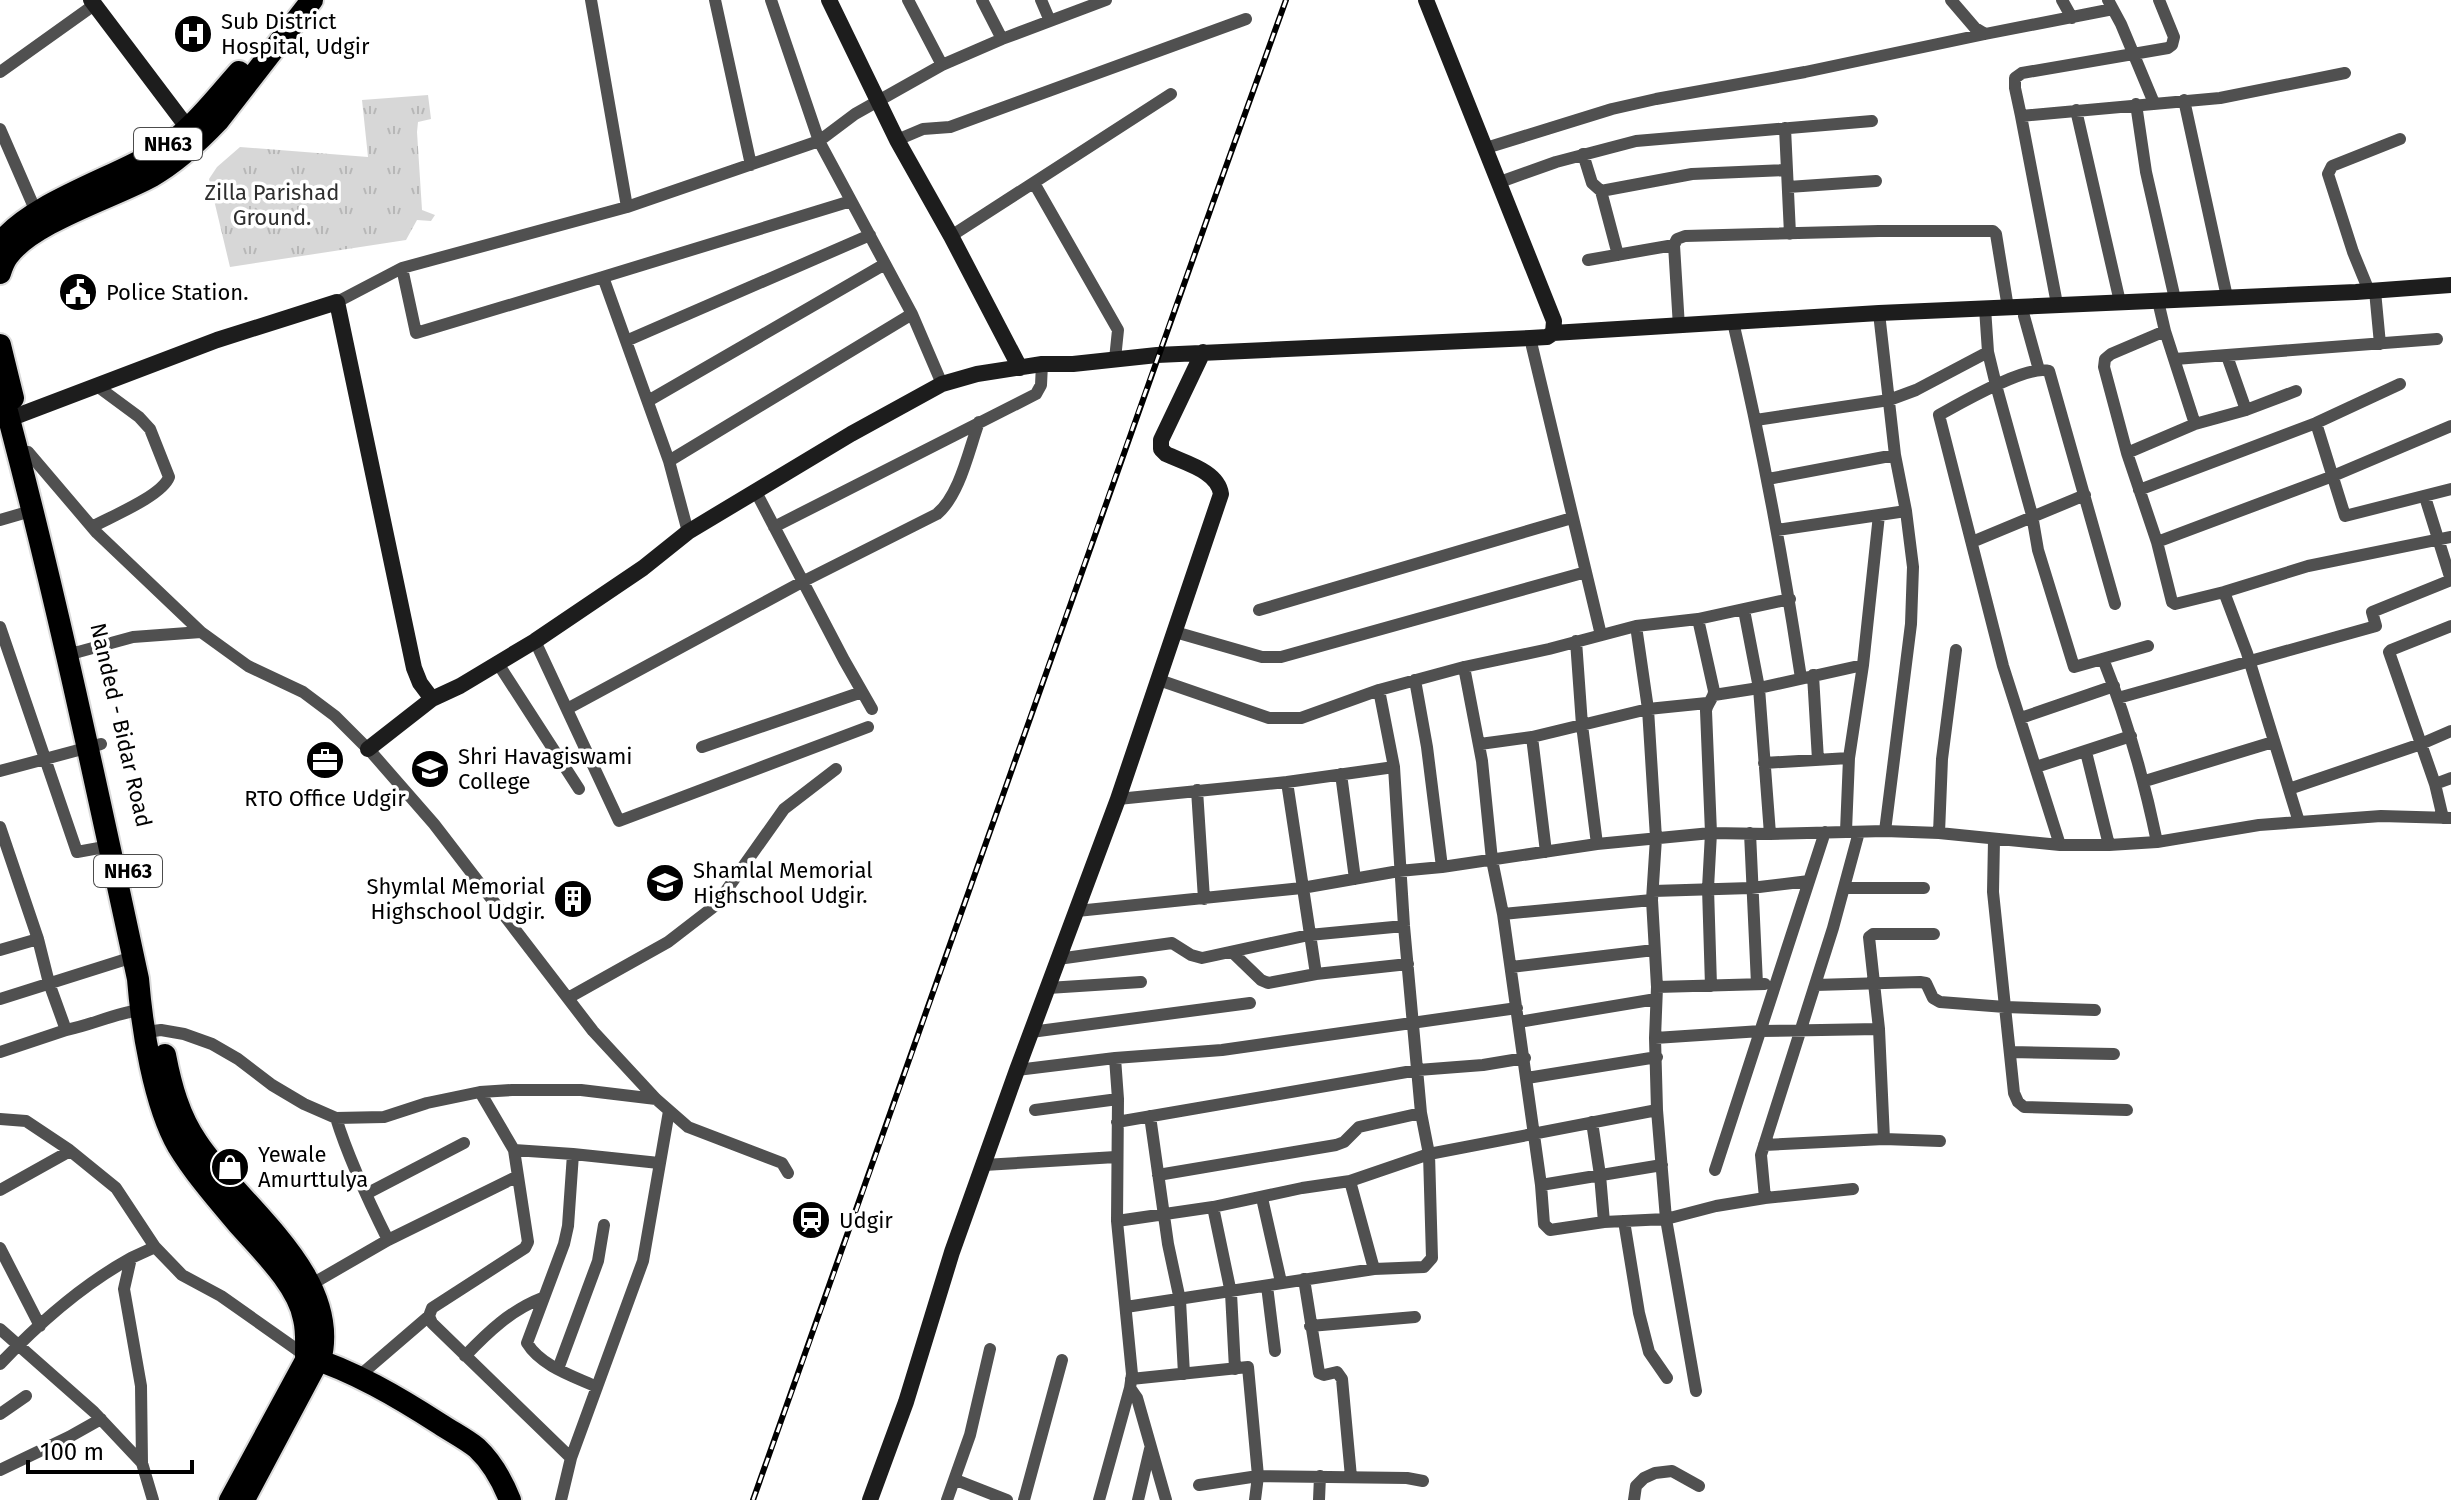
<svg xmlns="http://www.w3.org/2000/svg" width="2451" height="1500" font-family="'Fira Sans',sans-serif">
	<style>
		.grass { fill: url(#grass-tufts) }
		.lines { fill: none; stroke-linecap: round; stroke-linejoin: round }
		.primary-casing { stroke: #dbdbdb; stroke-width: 22 }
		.highway-casing { stroke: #dbdbdb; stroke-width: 26 }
		.street { stroke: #505050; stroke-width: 12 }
		.secondary { stroke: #1d1d1d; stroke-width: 16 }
		.primary { stroke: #000; stroke-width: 18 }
		.highway { stroke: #000; stroke-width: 22 }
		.rail-casing { stroke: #000; stroke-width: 6 }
		.rail { stroke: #fff; stroke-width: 3; stroke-dasharray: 9; stroke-linecap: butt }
		.labels { text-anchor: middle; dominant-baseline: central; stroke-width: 7; stroke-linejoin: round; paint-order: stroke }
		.shield { fill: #fff; stroke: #4c4c4c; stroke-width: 2 }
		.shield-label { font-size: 20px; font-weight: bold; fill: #000 }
		.poi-label { font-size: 22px; fill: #000; stroke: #fff; text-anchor: start }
		.park-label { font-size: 22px; fill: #2e2e2e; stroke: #fff }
		.street-label { font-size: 22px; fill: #000; stroke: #fff }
	</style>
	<defs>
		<pattern id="grass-tufts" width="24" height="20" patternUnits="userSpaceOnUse" patternTransform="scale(2)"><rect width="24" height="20" fill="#d7d7d7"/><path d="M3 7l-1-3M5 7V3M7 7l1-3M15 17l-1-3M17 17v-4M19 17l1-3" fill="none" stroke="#b7b7b7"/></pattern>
	</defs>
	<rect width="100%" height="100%" fill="#fff"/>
	<!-- grass -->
	<path class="grass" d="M428 95 431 119 418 122 417 132 422 210 435 215 431 221 417 220 406 240 230 267 209 179 217 167 240 147 368 157 362 100Z"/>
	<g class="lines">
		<!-- primary casing -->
		<g class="primary-casing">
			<path id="primary" d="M228 1500 306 1356
				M246 1500 320 1361"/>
		</g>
		<!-- highway casing -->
		<g class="highway-casing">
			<path id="highway" d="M0 244C28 204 117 177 160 150 191 131 215 99 239 72
				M0 273C2 267 4 261 8 256 32 222 114 197 152 176 177 162 198 142 218 121L312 0
				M0 345 13 398
				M0 385C53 581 95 780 138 979 142 1028 154 1104 178 1146 195 1174 217 1199 238 1224 261 1250 298 1285 304 1319 307 1331 306 1344 306 1356 354 1371 398 1397 440 1424 452 1432 466 1439 477 1448 493 1463 502 1480 510 1500
				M165 1055C171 1086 179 1116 197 1142 238 1205 343 1275 320 1361"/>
		</g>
		<!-- street -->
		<path class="street" d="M591 0 627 207
			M715 0 751 165
			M771 0 819 141 912 314 942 384
			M908 0 942 65
			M982 0 1002 39
			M1041 0 1050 21
			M1951 0 1975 28 1985 34
			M2062 0 2072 18
			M2108 0 2121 24 2154 103
			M0 72 94 5
			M2184 100 2227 297
			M2136 104 2146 172 2175 299
			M2076 110 2120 302
			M2021 116 2015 88V78L2022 73 2168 48 2172 45 2174 37 2159 0
			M1785 128 1790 234
			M0 129 37 214
			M897 140 923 129 950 127 1246 19
			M1486 148 1612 109 1656 99 1805 72 1985 34 2113 9
			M1583 154 1592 183 1601 191 1692 174 1787 170
			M1500 182 1556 162 1636 141 1872 121
			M1034 183 1118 330 1115 359
			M1788 187 1876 181
			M1601 191 1618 255
			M951 236 1171 94
			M1588 260 1674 245
			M402 268 416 333 603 277 669 461 688 532
			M603 277 851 201
			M2369 291 2353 252 2328 174 2332 166 2400 139
			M2375 291 2380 344
			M2158 301 2165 331 2195 424
			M337 302 402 268 627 207 819 141 855 114 942 65 1002 39 1106 0
			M2057 304 2021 116 2220 98 2345 73
			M1985 308 1988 352 1996 385 2032 515 2038 550 2074 667 2148 646
			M1879 313 1895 455 1906 511 1913 567 1911 624 1885 831
			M2024 316 2039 370
			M1733 322C1761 440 1783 558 1801 678
			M1679 327 1674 245 1677 239 1685 236 1879 231H1993L1996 234 2008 308
			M2165 331 2111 354 2105 359 2104 367 2127 453 2157 542 2172 602 2175 604 2224 592 2308 566 2451 537
			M1530 338 1601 635
			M626 341 870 235
			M2227 356 2246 410
			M2175 359 2437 339
			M648 401 885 264
			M1756 420 1889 400 1916 390 1988 352
			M2316 423 2345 516 2451 489
			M28 452 97 533 201 632 248 666 303 692 335 716 372 753 434 824 593 1031 656 1099 688 1127 782 1163 788 1173
			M2127 453 2195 424 2246 410 2296 391
			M669 461 912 314
			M1768 479 1895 455
			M2139 490 2316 423 2400 384
			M756 492 844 660 872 709
			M2425 497 2451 580
			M0 520 31 511
			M92 527C110 517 162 496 169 477L150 429 139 417 97 386
			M774 527 1036 394 1041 385 1042 364
			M1777 530 1906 511
			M1972 542 2085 495
			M2157 542 2333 476 2451 426
			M2224 592 2247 653 2299 822
			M1259 610 1572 518
			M1744 610 1759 688 1770 834
			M1698 619 1714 691C1714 698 1707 703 1706 711L1711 833 1708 888 1711 986
			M1636 626 1648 709 1656 838 1652 900 1657 987 1655 1038 1657 1110 1666 1219 1696 1391
			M0 627 77 852 110 846
			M1175 632 1262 657H1281L1586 572
			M535 641 619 821 868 727
			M1576 641 1582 725 1597 844
			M65 652H78L133 637 201 632
			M2103 659C2127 719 2144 779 2157 842
			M497 662 579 789
			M1464 667 1482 761 1492 860 1503 914 1541 1185 1662 1165
			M1813 675 1818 760
			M1159 680 1269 718H1301L1379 690 1464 667 1549 649 1636 626 1698 619 1790 599
			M1415 680 1427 747 1442 867
			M1714 695 1759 688 1863 665
			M2118 698 2376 626 2372 612 2451 580
			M567 709 802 582 937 514C960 495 969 449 979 422
			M2021 718 2114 686
			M1532 737 1546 852
			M1480 744 1532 737 1648 709 1707 703
			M702 747 862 692
			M2086 752 2109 845
			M1764 763 1849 758
			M2036 767 2131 736
			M0 771 101 744
			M1341 774 1355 879
			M2145 781 2273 742
			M1287 782 1316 974
			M2435 784 2451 778
			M2289 789 2421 744 2451 731
			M1197 790 1204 899
			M1118 799 1287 782 1394 767
			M2443 818 2435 784 2389 652 2391 650 2451 626
			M0 827 38 939 49 983 66 1030C92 1025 115 1013 141 1010
			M1846 831 1849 758 1863 665 1879 515
			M1750 833 1757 984
			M1939 833 1942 759 1956 650
			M1994 840 1993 892 2014 1093 2018 1102 2024 1107 2127 1110
			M2060 845 2003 666 1939 415C1961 403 2027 364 2049 371L2115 604
			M1844 888H1924
			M1653 891 1751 888 1809 881
			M1077 911 1302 888 1399 871 1442 867 1597 844 1711 833 1770 834 1885 831 1939 833 2060 845H2109L2157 842 2259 825 2381 816 2451 818
			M1503 914 1652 900
			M0 950 38 939
			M1232 952 1261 980 1268 983 1316 974 1408 964
			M1058 959 1172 943 1191 955 1202 958 1309 935 1404 926
			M1511 967 1654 950
			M1815 985 1920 982 1926 983 1933 998 1940 1002 2005 1007 2095 1010
			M1657 987 1765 984
			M1048 988 1141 982
			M568 998 668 942 716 905 784 809 836 769
			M0 999 133 957
			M1519 1022 1656 999
			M146 1032 161 1030 184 1034 212 1044 238 1059 272 1085 304 1104 336 1118 384 1117 427 1103 480 1092 512 1090H581L656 1099
			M1031 1032 1250 1003
			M1655 1038 1761 1031 1879 1029
			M0 1052 66 1030
			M2010 1052 2114 1054
			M1017 1070 1115 1058 1222 1050 1517 1008
			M1527 1078 1657 1057
			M480 1092 514 1150 528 1242 525 1248 432 1308 429 1316 432 1323 571 1458
			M1035 1110 1118 1099 1115 1058
			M1150 1116 1168 1244 1180 1300 1184 1374
			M336 1118C349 1160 368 1200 388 1240
			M0 1119 26 1121 68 1149 116 1188 155 1247 182 1275 221 1296 306 1356
			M1117 1122 1418 1070 1483 1065 1525 1058
			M1592 1122 1600 1175 1604 1222
			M1884 1139 1879 1029 1869 937 1873 934H1934
			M1764 1145 1884 1139 1940 1141
			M514 1150 573 1154 659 1163
			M573 1154 568 1226 564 1244 527 1343C541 1366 573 1376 597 1387
			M984 1165 1116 1157
			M1715 1170 1825 832
			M1158 1175 1336 1145 1344 1142 1359 1127 1421 1113
			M1350 1181 1374 1269
			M1541 1185 1544 1224 1550 1230 1604 1222 1666 1219 1716 1206 1765 1198 1853 1189
			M0 1190 70 1151
			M366 1194 464 1143
			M1262 1198 1281 1282
			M1765 1198 1761 1155 1833 928 1859 832
			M1213 1207 1231 1293 1235 1369
			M1117 1221 1213 1207 1302 1188 1350 1181 1429 1154 1657 1110
			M1624 1221 1639 1313 1649 1352 1667 1378
			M0 1248 40 1326
			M1304 1279 1319 1373 1324 1375 1337 1372 1342 1379 1351 1477
			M1267 1286 1275 1351
			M305 1288 388 1240 518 1176
			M1126 1307 1374 1269 1424 1267 1432 1258 1429 1154 1421 1113 1404 926 1394 767 1379 690
			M1310 1326 1415 1317
			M0 1329 94 1412 142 1463 153 1500
			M465 1356C488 1332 511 1310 542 1298
			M0 1364C38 1324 82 1285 131 1258
			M558 1369 598 1261 604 1225
			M358 1377 429 1316
			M1131 1379 1248 1367 1258 1476 1255 1500
			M1130 1388 1137 1398 1166 1500
			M0 1414 26 1396
			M142 1463 141 1386 124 1289 131 1258 155 1247
			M0 1470 69 1437 101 1419
			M956 1480 1007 1500
			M1199 1485 1258 1476 1407 1478 1423 1481
			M561 1500 571 1458 643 1261 669 1111
			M947 1500 970 1435 990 1349
			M1024 1500 1062 1360
			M1099 1500 1130 1388 1132 1374 1117 1221 1118 1099
			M1138 1500 1150 1449
			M1319 1500 1320 1476
			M1634 1500 1636 1486 1644 1478 1655 1473 1672 1471 1699 1486"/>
		<!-- secondary -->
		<path class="secondary" d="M91 0 187 127
			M829 0 897 140 951 236 1020 368
			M1553 333 1879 313 2356 292 2451 285
			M9 419 217 340 337 302 414 668 420 683 432 699 460 686 535 641 643 568 688 532 851 434 942 384 977 374 1042 364H1073L1157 355 1530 338 1547 337 1553 333 1554 321 1426 0
			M368 749 432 699
			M870 1500 906 1402 952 1252 1017 1070 1118 799 1221 494C1218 471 1185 463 1166 454L1161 449V440L1203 352"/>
		<!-- primary -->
		<use href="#primary" class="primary"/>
		<!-- highway -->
		<use href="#highway" class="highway"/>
		<!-- rail casing -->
		<g class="rail-casing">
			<path id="rail" d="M753 1500C932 1001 1105 499 1286 0"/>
		</g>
		<!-- rail -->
		<use href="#rail" class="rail"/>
	</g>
	<!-- icons -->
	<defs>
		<g id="hospital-disc" transform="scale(2)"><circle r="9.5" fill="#000" stroke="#fff"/><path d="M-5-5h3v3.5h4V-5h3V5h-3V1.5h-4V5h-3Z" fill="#fff"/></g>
		<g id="civic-disc" transform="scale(2)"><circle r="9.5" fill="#000" stroke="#fff"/><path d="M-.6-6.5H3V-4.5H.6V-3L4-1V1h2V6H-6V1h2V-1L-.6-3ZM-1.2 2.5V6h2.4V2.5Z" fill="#fff"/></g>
		<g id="office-disc" transform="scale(2)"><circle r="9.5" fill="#000" stroke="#fff"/><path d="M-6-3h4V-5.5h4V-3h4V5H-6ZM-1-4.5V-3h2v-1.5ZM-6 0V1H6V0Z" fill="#fff"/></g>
		<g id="university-disc" transform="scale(2)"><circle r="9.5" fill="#000" stroke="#fff"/><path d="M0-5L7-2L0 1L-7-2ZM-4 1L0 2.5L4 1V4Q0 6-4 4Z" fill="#fff"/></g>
		<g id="school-disc" transform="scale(2)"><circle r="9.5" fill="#000" stroke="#fff"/><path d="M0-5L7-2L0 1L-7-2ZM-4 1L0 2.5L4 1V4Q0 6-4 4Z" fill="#fff"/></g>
		<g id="building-disc" transform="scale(2)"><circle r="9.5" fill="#000" stroke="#fff"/><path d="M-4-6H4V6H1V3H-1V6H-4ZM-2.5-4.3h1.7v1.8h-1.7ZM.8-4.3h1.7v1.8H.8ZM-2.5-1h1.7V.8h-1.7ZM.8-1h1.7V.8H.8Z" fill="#fff"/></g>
		<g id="shop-disc" transform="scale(2)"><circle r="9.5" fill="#000" stroke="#fff"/><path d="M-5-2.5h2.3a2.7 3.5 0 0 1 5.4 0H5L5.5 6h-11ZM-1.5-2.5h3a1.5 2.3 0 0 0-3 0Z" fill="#fff"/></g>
		<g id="station-disc" transform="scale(2)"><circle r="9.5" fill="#000" stroke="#fff"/><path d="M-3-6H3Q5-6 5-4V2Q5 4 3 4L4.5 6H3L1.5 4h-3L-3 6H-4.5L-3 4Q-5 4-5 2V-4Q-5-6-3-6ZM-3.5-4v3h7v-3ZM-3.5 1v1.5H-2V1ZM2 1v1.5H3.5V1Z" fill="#fff"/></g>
	</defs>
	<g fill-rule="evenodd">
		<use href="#hospital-disc" x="193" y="34"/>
		<use href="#civic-disc" x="78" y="292"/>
		<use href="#office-disc" x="325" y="760"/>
		<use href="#university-disc" x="430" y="769"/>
		<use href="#school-disc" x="665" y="883"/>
		<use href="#building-disc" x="573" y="899"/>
		<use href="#shop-disc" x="230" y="1167"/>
		<use href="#station-disc" x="811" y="1220"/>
	</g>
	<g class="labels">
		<!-- shield labels -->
		<g class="shield">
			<rect x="134" y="128" width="68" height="32" rx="6"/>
			<rect x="94" y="855" width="68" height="32" rx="6"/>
		</g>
		<g class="shield-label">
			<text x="168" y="144">NH63</text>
			<text x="128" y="871">NH63</text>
		</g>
		<!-- poi labels -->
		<g class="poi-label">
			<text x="221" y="21">Sub District<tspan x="221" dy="25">Hospital, Udgir</tspan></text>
			<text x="106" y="292">Police Station.</text>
			<text x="458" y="756">Shri Havagiswami<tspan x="458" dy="25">College</tspan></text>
			<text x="325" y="798" text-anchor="middle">RTO Office Udgir</text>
			<text x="693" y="870">Shamlal Memorial<tspan x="693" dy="25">Highschool Udgir.</tspan></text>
			<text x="545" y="886" text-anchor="end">Shymlal Memorial<tspan x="545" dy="25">Highschool Udgir.</tspan></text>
			<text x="258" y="1154">Yewale<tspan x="258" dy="25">Amurttulya</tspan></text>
			<text x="839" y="1220">Udgir</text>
		</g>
		<!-- park labels -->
		<g class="park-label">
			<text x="272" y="192">Zilla Parishad<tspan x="272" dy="25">Ground.</tspan></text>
		</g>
		<!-- street labels -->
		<g class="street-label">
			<text transform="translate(121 725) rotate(77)">Nanded - Bidar Road</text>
		</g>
	</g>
	<!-- scale -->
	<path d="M28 1460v12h164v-12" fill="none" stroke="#000000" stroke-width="4"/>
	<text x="40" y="1460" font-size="24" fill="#000000" stroke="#ffffff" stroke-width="6" paint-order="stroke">100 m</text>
</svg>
